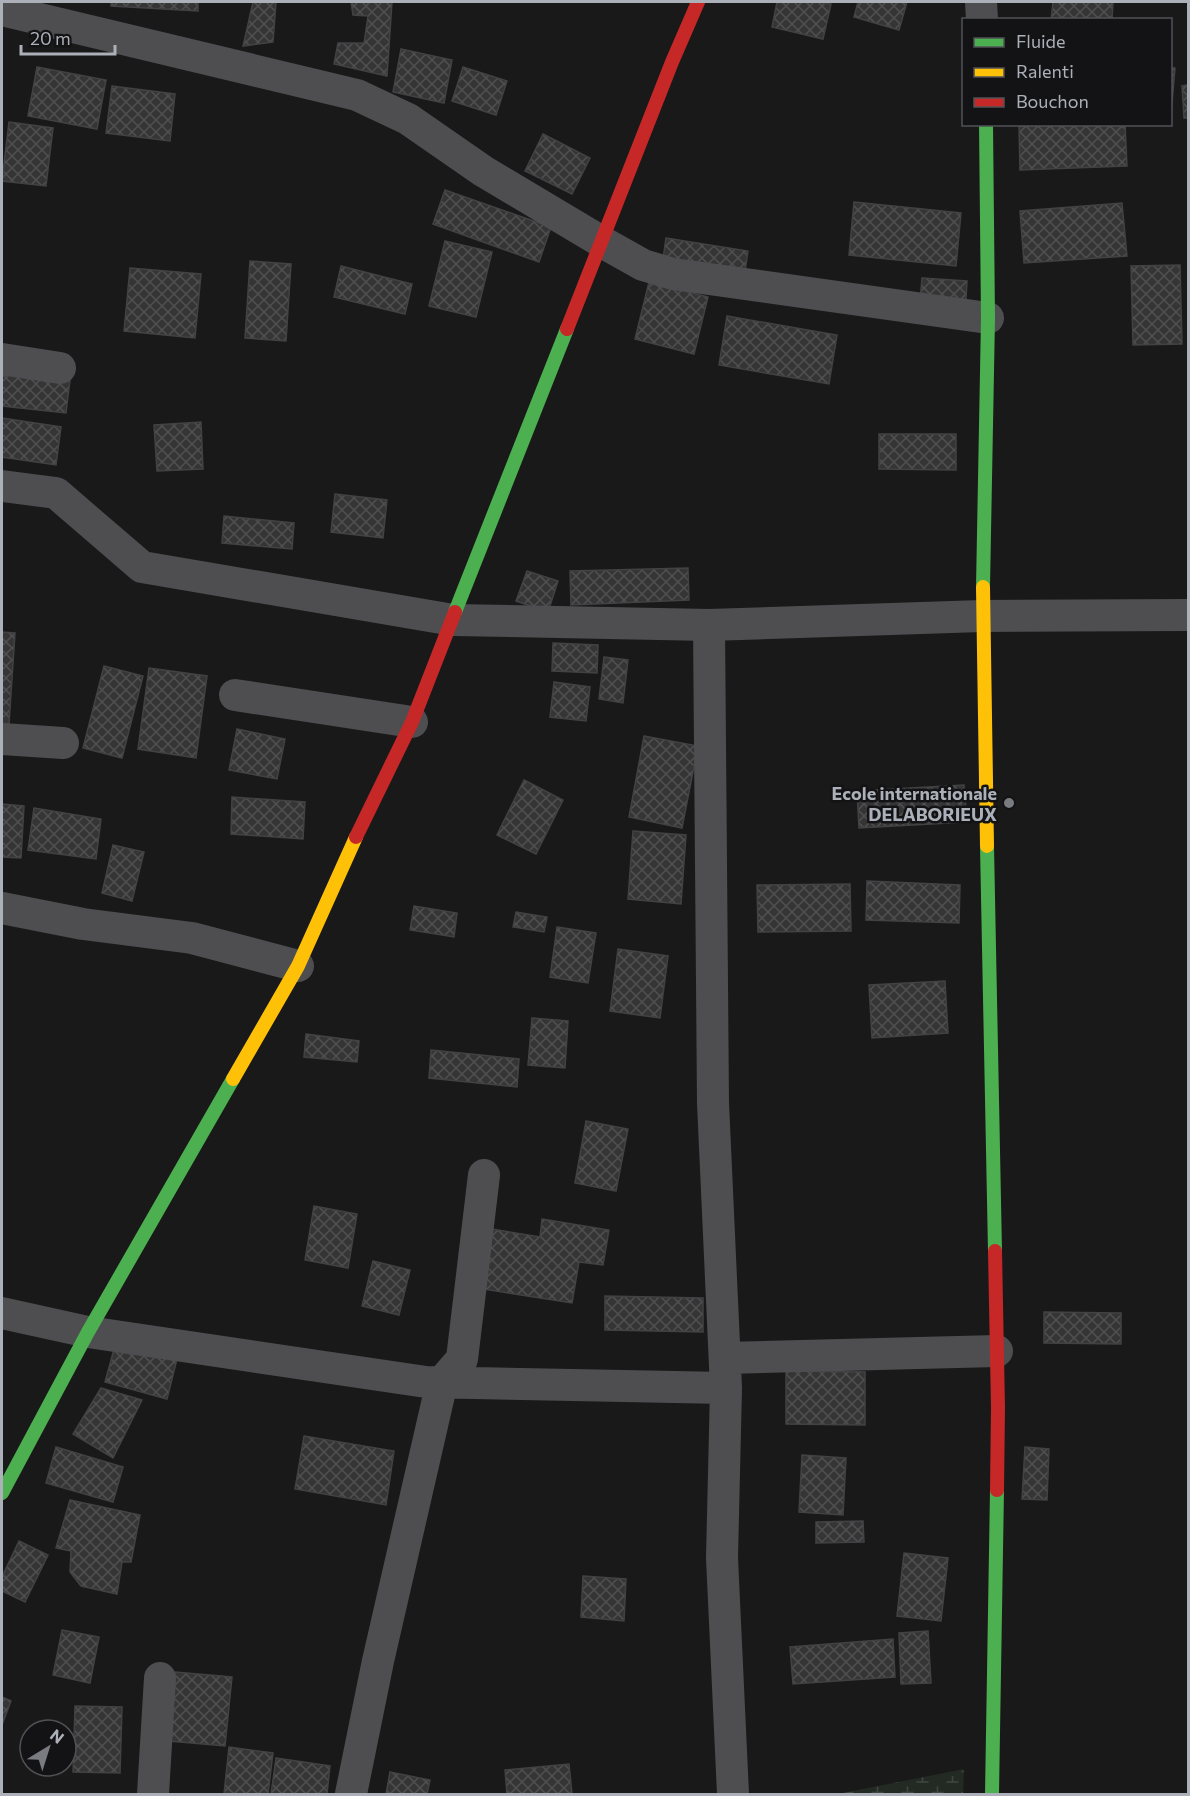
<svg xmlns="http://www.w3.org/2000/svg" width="1190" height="1796" font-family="Commissioner,sans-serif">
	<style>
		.wetland { fill: url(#wetland-marsh) }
		.building { fill: url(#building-cross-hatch); stroke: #424245; stroke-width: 1.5 }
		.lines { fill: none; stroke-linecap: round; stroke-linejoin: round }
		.street { stroke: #4e4e51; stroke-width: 32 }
		.fast { stroke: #4caf50; stroke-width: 14 }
		.slow { stroke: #ffc107; stroke-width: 14 }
		.jam { stroke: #c62828; stroke-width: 14 }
		.poi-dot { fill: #797b80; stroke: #131315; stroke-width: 2 }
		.labels { text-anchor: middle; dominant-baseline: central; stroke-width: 5; stroke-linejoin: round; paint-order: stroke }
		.poi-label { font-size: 18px; font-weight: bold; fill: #acb0b8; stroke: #131315; text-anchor: end }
	</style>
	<defs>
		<pattern id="wetland-marsh" width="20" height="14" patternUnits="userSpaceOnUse" patternTransform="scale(1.5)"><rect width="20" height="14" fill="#232923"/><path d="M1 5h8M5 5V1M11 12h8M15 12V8" fill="none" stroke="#404641"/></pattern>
		<pattern id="building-cross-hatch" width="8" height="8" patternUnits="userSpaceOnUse" patternTransform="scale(1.5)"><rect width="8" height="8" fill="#353536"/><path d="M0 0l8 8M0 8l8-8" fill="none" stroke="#505051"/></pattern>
	</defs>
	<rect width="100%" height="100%" fill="#191919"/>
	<!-- wetland -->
	<path class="wetland" d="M964 1769 963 1794H838Z"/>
	<!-- building -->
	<path class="building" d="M111 2H198V11L111 6Z
		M253 2H276L273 42 243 46Z
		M351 2H392L387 76 334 64 338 43H364L368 16 353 15Z
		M777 2H818L831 4 823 39 772 27Z
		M858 2H907L899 30 854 17Z
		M1053 2H1113L1112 20H1051Z
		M401 49 452 60 444 103 393 92Z
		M37 67 106 80 97 129 28 116Z
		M463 67 507 81 496 115 452 101Z
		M1170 67 1175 68 1171 115H1170Z
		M1188 85V118H1184L1182 86Z
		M112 86 175 94 170 141 106 133Z
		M9 122 53 128 46 186 2 181Z
		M1125 124 1127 166 1020 170 1019 126Z
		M543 134 590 158 572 194 525 171Z
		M445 190 551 227 539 262 433 224Z
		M854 202 961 213 956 266 849 255Z
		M1122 203 1127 256 1024 263 1020 211Z
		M666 238 748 251 744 278 662 266Z
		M445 241 492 252 476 317 429 306Z
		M250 261 291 264 286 341 245 338Z
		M1180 265 1182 344 1133 345 1131 266Z
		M341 266 412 284 405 314 334 297Z
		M130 268 201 274 195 338 124 331Z
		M922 278 967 281 965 316 919 314Z
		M649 282 708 297 694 354 635 339Z
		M727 316 837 335 829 384 719 365Z
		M2 372 70 380 66 413 2 406Z
		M2 418 61 427 56 465 2 457Z
		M201 422 203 469 157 471 154 425Z
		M879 434H956V470L879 469Z
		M335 494 387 500 383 538 331 532Z
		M224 516 294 523 292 549 222 543Z
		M688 568 689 600 571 605 570 571Z
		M527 571 558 581 548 612 516 601Z
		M2 632 15 633 9 724H2Z
		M553 643 598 645 597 673 552 671Z
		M604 657 628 660 623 703 599 699Z
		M104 666 143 676 122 758 83 748Z
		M149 668 207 676 196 758 138 749Z
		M554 682 590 687 586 721 550 717Z
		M237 729 285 739 277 779 229 770Z
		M644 736 698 746 682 828 629 817Z
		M524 780 563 800 536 854 497 835Z
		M964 785 967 822 859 828 857 791Z
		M232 797 305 802 303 839 231 834Z
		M2 804 24 806 21 858 2 857Z
		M34 808 101 819 96 859 28 850Z
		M633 831 686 835 681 904 628 899Z
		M113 845 144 852 132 901 102 893Z
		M867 881 960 885 959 923 866 920Z
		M850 884 851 931 758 932 757 885Z
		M414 906 457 913 454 937 410 930Z
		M516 912 547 917 544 932 513 927Z
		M557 927 596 933 588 983 550 977Z
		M618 949 668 956 660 1018 610 1011Z
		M945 981 948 1033 872 1038 869 985Z
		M532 1018 568 1021 565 1068 528 1065Z
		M306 1034 359 1041 357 1062 304 1057Z
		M431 1050 519 1059 517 1087 429 1078Z
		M586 1121 628 1129 616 1191 575 1183Z
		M314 1206 357 1214 348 1268 305 1260Z
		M542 1219 609 1230 603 1265 579 1262 572 1303 477 1288 486 1228 540 1237Z
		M373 1261 410 1270 399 1315 362 1306Z
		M605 1296 703 1298V1332L605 1330Z
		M1044 1312 1121 1313V1344L1044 1343Z
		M116 1342 177 1359 167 1399 105 1382Z
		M786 1371 865 1372V1425L786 1424Z
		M101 1388 142 1400 113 1458 73 1434Z
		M304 1436 394 1451 386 1505 295 1489Z
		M56 1447 123 1467 113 1502 46 1483Z
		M1025 1447 1049 1449 1047 1500 1022 1499Z
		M802 1455 846 1458 843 1515 799 1512Z
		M70 1500 140 1515 131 1562H122L117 1594 81 1586 70 1572 71 1551 56 1548Z
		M863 1521 864 1542 816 1543V1522Z
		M19 1541 48 1555 25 1602 2 1591V1577Z
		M904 1553 948 1558 941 1621 897 1616Z
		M583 1576 626 1579 624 1621 581 1617Z
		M62 1630 99 1637 90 1683 53 1675Z
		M928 1631 931 1683 901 1684 899 1633Z
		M893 1639 895 1677 793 1684 790 1647Z
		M175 1672 232 1677 225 1746 169 1741Z
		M2 1697 11 1701 2 1725Z
		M75 1706 122 1707 120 1773 73 1772Z
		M229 1747 273 1753 268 1794H224Z
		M276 1758 330 1766 327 1794H271Z
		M569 1764 572 1794H507L505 1770Z
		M390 1772 430 1780 427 1794H386Z"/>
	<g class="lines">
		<!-- street -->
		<path class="street" d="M981 2 982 20
			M2 10 357 95 408 119 483 171 602 242 643 265 673 274 988 318
			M2 359 60 368
			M2 486 56 493 142 567 453 620 709 625 982 616 1188 615
			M709 625 713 1103 726 1388 722 1558 733 1794
			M235 695 412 722
			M2 739 63 743
			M2 908 83 924 192 938 298 966
			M2 1313 88 1332 426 1382 726 1388
			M725 1358 997 1351
			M153 1794 160 1678
			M351 1794 378 1661 442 1382 462 1359 484 1175"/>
		<!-- fast -->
		<path class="fast" d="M983 587 988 318 986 124
			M455 612 567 329
			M987 846 995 1251
			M2 1493 88 1332 233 1079
			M992 1794 997 1490"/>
		<!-- slow -->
		<path class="slow" d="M983 587 987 846
			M233 1079 298 966 356 837"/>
		<!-- jam -->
		<path class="jam" d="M567 329 672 62 698 2
			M356 837 412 722 455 612
			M995 1251 998 1408 997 1490"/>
	</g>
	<!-- markers -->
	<circle class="poi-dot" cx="1009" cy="803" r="6"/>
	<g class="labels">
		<!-- poi labels -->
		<g class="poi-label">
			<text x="997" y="793">Ecole internationale<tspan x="997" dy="21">DELABORIEUX</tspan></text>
		</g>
	</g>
	<!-- border -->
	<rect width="1190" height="1796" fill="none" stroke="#acb0b8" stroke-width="6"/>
	<!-- legend -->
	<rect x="962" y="18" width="210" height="108" fill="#131315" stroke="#505256" stroke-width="1.5"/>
	<rect x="974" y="38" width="30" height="9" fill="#4caf50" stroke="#505256" stroke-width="1.5"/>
	<text x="1016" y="48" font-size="18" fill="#acb0b8">Fluide</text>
	<rect x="974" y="68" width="30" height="9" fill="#ffc107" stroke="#505256" stroke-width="1.5"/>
	<text x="1016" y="78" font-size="18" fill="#acb0b8">Ralenti</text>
	<rect x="974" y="98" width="30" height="9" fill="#c62828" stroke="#505256" stroke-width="1.5"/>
	<text x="1016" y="108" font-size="18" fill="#acb0b8">Bouchon</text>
	<!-- north arrow -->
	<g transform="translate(48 1748) rotate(38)"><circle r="28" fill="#131315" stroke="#505256" stroke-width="1.5"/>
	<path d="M0-4.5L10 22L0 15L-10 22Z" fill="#797b80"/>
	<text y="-9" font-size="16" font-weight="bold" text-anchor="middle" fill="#acb0b8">N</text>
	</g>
	<!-- scale -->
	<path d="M21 45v9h94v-9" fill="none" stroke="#acb0b8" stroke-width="3"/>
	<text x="30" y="45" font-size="18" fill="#acb0b8" stroke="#131315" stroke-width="4.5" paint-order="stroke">20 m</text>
</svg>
